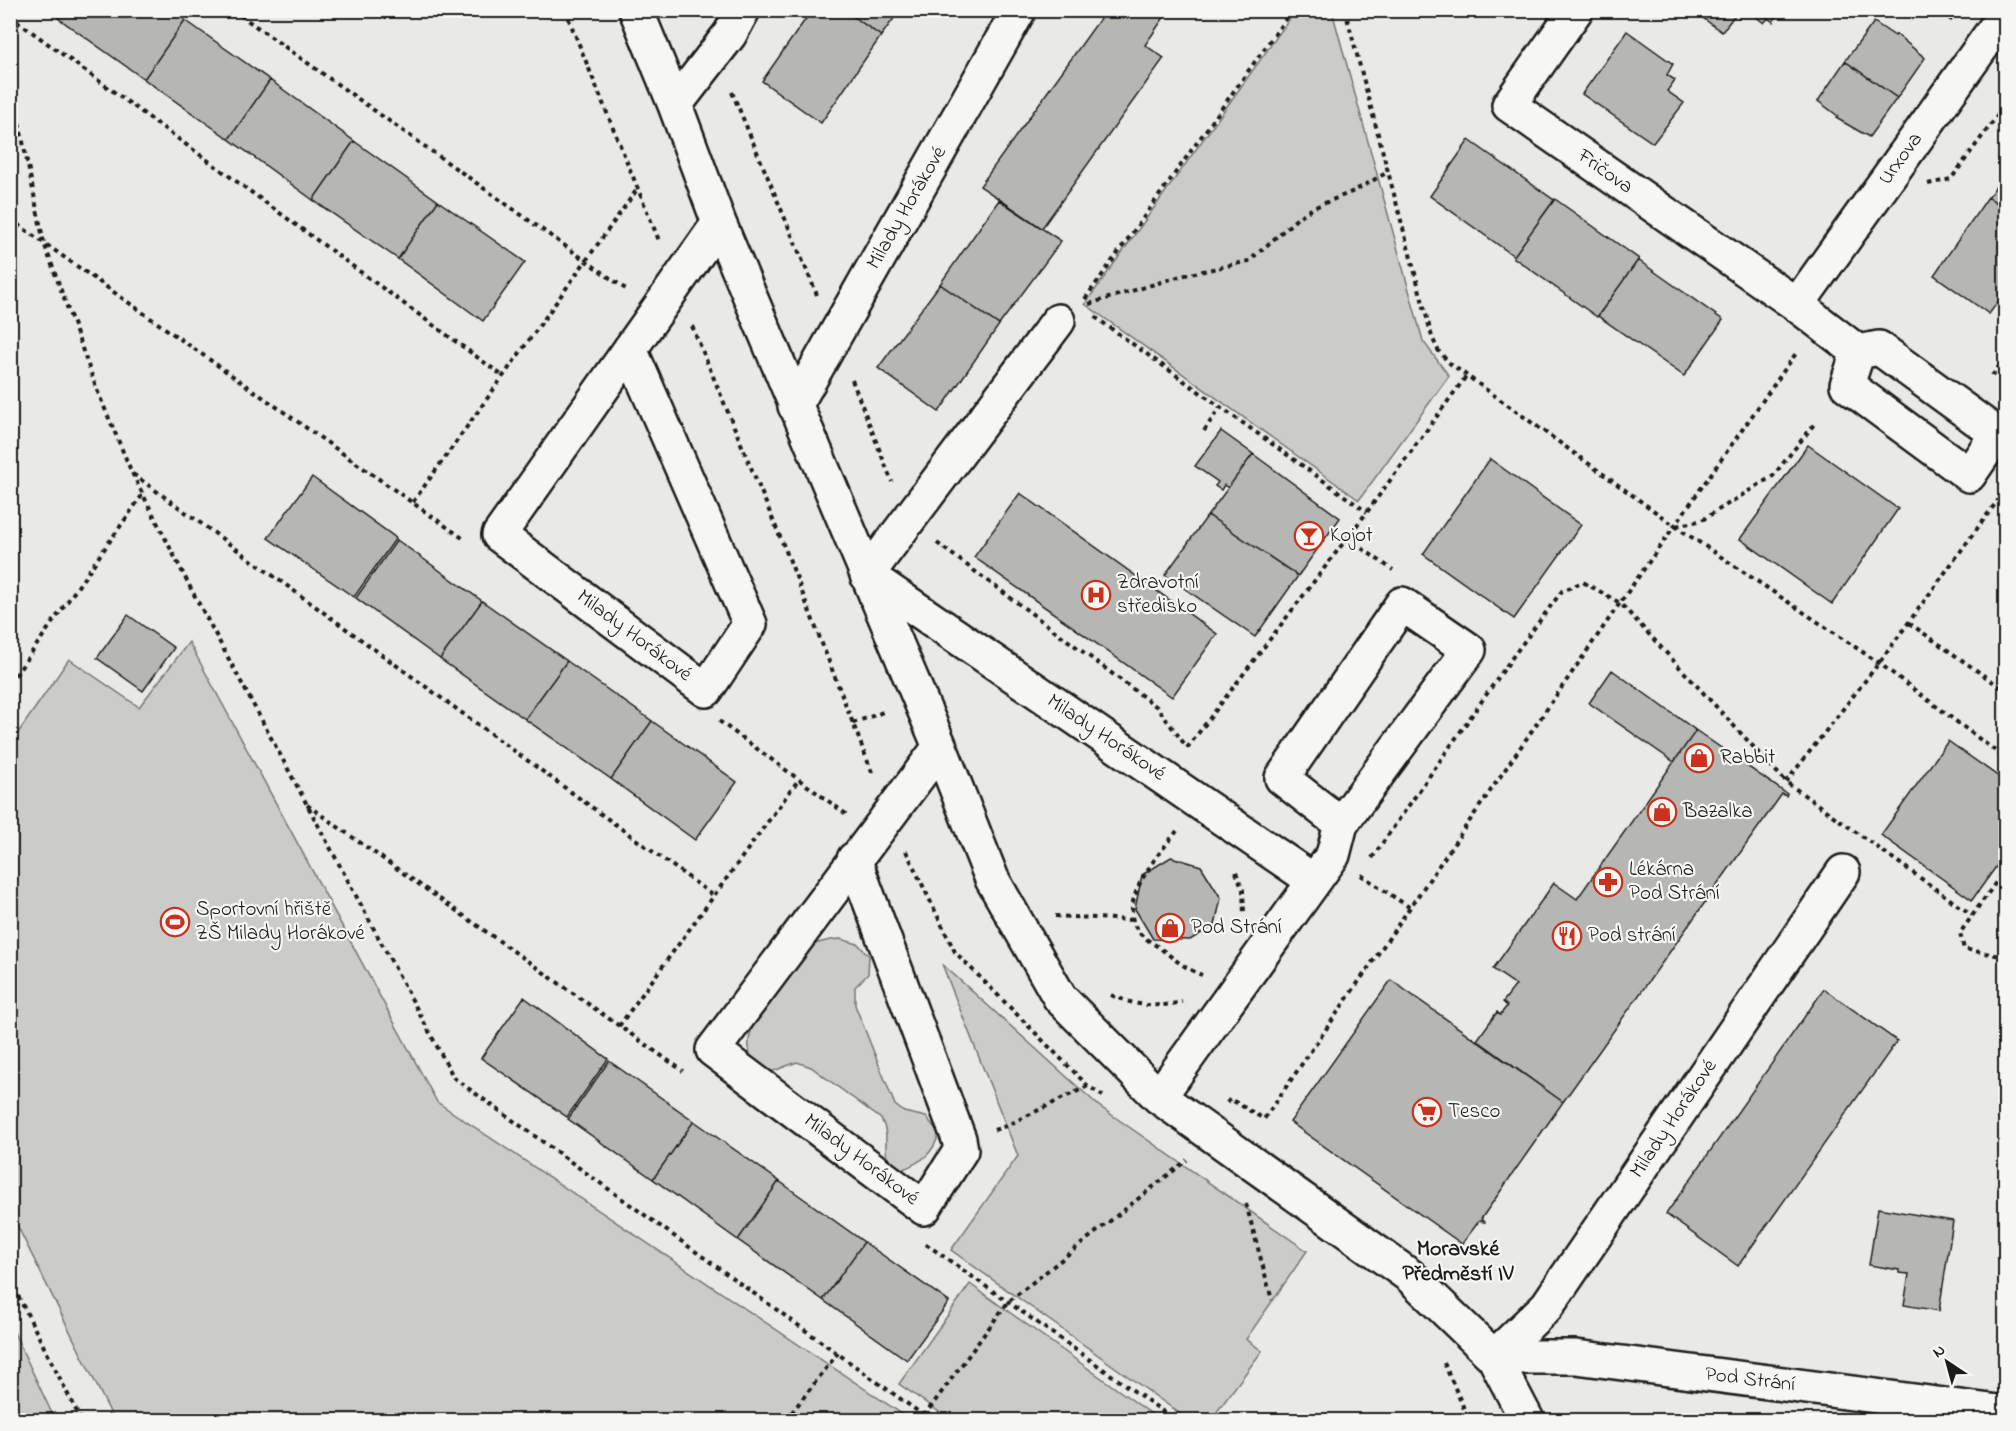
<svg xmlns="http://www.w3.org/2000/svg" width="2016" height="1431" font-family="'Indie Flower',sans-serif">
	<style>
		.green { fill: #cbcbc7; stroke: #747472; stroke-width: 1.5 }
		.building { fill: #b6b6b3; stroke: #1c1c1c; stroke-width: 1.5 }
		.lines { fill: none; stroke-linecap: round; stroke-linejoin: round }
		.minor-casing { stroke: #1c1c1c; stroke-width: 38 }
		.path { stroke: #1c1c1c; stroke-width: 4; stroke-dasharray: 4.5 4.5; stroke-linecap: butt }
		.minor { stroke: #f6f6f2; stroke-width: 33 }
		.labels { text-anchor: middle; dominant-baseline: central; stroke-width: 4.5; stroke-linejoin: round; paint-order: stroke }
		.street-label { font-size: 21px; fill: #1c1c1c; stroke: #f6f6f2 }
		.poi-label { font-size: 21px; fill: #1c1c1c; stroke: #f6f6f2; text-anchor: start }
		.neighbourhood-label { font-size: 22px; font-weight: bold; fill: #1c1c1c; stroke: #f6f6f2 }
	</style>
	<rect width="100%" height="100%" fill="#e9e9e5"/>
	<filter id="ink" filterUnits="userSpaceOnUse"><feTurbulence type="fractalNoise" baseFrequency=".0167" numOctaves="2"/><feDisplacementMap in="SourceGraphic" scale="12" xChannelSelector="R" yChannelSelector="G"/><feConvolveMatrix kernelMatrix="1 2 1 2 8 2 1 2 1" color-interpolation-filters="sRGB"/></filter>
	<g filter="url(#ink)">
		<!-- green -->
		<path class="green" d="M1296 10 1332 11 1423 341 1449 376 1359 500 1085 304Z
			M189 642 437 1102 911 1420H114L11 1213V743L69 659 139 707Z
			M840 939 858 944 869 956 868 974 855 987V1005L895 1105 904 1112 926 1117 939 1133C933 1155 921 1162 901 1170L888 1163C883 1147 890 1133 881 1119L811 1067 797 1062 771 1072H761C730 1042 765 1005 783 979 789 970 796 955 805 949 816 942 827 940 840 939Z
			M942 964 1099 1106 1307 1251 1246 1339 1262 1351 1211 1420H1189L951 1250 1018 1156Z
			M970 1284 1160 1420H951L899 1384Z
			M11 1326 55 1420H11Z"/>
		<!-- building -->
		<path class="building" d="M63 10H171L185 20 144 79 58 18Z
			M812 10H844L881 36 821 123 762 81Z
			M844 10H900L881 36Z
			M1094 10H1169L1145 45 1164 58 1042 228 980 186 1102 16Z
			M1692 10H1735L1737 12 1722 32Z
			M1747 10H1773L1778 14 1773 22 1768 18 1764 23Z
			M1936 10H1959L1951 21Z
			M185 20 270 80 229 139 144 79Z
			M1874 22 1895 36 1896 34 1925 58 1897 98 1845 61Z
			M1627 31 1673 64 1667 75 1675 80 1667 91 1684 103 1653 143 1582 94Z
			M1845 61 1897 98 1869 137 1836 118 1838 116 1818 101Z
			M270 80 354 141 313 200 229 139Z
			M1469 140 1554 200 1514 256 1430 196Z
			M354 141 438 201 398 259 313 200Z
			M2006 173V209L1988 197Z
			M1988 197 2006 209V291L1989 314 1934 275Z
			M1555 199 1639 259 1597 317 1513 257Z
			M999 200 1061 241 999 325 940 284Z
			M438 201 525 262 483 321 398 259Z
			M1638 260 1723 320 1684 376 1598 316Z
			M940 284 999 325 939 412 878 368Z
			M1221 431 1253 454 1228 488 1224 485 1221 490 1215 486 1218 482 1195 466Z
			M1808 445 1898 509 1832 604 1740 539Z
			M1253 454 1340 518 1298 576 1208 515Z
			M1490 459 1581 525 1514 619 1423 554Z
			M312 477 396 538 354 597 268 538Z
			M1020 493 1217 634 1172 697 974 557Z
			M1208 515 1298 576 1255 637 1165 575Z
			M397 540 482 601 440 659 356 598Z
			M482 601 567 661 525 719 440 659Z
			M128 615 174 648 143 691 97 658Z
			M567 661 652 721 611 779 525 719Z
			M1612 670 1694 729 1695 732 1674 762 1589 703Z
			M652 721 737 782 695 840 611 779Z
			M1694 729 1787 794 1786 796 1782 794 1563 1102 1477 1040 1497 1012 1500 1015 1507 1006 1503 1002 1516 985 1493 969 1554 883 1577 899 1695 732Z
			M1948 741 2006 782V853L1972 900 1881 835Z
			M1171 857 1201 866 1221 898 1215 925 1190 940 1153 939 1135 909 1142 875Z
			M1391 980 1563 1102 1481 1219 1484 1222 1479 1221 1462 1244 1290 1122Z
			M1824 989 1897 1041 1738 1266 1666 1214Z
			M524 997 608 1059 567 1117 481 1058Z
			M609 1061 694 1121 653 1179 568 1119Z
			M694 1121 779 1181 738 1240 653 1179Z
			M779 1181 864 1242 823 1300 738 1240Z
			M1878 1208 1953 1221 1939 1311 1904 1305 1909 1274 1899 1273V1270L1869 1265Z
			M864 1242 949 1302 907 1360 823 1300Z"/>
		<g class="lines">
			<!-- minor casing -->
			<g class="minor-casing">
				<path id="minor" d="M636 10 675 105 719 223 940 747 992 879 1060 998 1159 1097 1410 1276 1494 1357 1527 1420
					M1576 10 1509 105 1797 305 1858 352 1879 348 1997 434 1969 475 1847 385 1858 352
					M675 105 730 34 743 10
					M1797 305 2006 13
					M630 349 750 624 706 690 499 535C572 431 646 327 719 223
					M795 406 1019 10
					M867 575 1314 881
					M867 575 1058 321
					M854 859 959 1139 961 1150 924 1208 713 1050 940 747
					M1159 1097 1333 855 1341 824 1469 650 1402 604 1282 778 1341 824
					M1494 1357 1547 1306 1843 872
					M1494 1357H1576L2006 1413"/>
			</g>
			<!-- path -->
			<path class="path" d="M233 10 627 290
				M565 10 660 243
				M1345 10 1432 337 1438 350 1448 362 1675 526 1879 663 2006 759
				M10 16 503 376
				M10 79 44 243 97 390 132 473 190 587 454 1078 930 1420
				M732 92 817 295
				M1928 184 1951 179 2006 104
				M10 219 464 539
				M1085 299 1292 10
				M1089 304 1181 276 1249 261 1300 216 1315 207 1354 191 1388 172
				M1095 317 1367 512
				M692 326 788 556 873 775
				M1992 376 2006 357
				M852 380 892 482
				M1204 431 1220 407
				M133 474 714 896
				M413 502 638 188
				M1676 526 1702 520 1773 476 1815 423
				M1347 538 1393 570
				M937 543 1157 707 1186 746
				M1909 623 2006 691
				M10 683 143 494
				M719 721 846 814
				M853 723 886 711
				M1187 748 1367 512 1467 375
				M1786 782 1879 663 1998 500
				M307 805 683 1071
				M1177 831C1159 854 1116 901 1138 931 1143 938 1153 943 1160 948 1174 959 1186 969 1202 975
				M906 851 955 952 1088 1086 1103 1096
				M1372 858 1514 655 1562 591 1583 582 1620 603 1797 352
				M2006 868 1960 933 1964 949 2006 957
				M1236 872 1243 890 1244 914
				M1361 875 1409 907
				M1055 916 1133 920
				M1111 995C1136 1006 1155 1008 1182 1002
				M619 1026 799 779
				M1227 1103 1230 1099 1264 1119 1620 603 1786 782 1972 915
				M994 1130 1006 1126 1088 1086
				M1246 1204 1272 1300
				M926 1244 1175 1420
				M10 1280 81 1420
				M1444 1363 1469 1420
				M924 1416 1008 1302 1187 1160
				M786 1420 838 1353"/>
			<!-- minor -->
			<use href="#minor" class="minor"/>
		</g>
	</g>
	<!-- icons -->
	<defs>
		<g id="bar-ring" transform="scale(1.5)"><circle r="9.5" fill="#f6f6f2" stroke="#c8321e" stroke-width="1.5"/><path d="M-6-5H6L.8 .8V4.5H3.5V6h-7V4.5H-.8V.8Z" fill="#c8321e"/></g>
		<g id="hospital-ring" transform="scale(1.5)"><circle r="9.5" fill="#f6f6f2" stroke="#c8321e" stroke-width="1.5"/><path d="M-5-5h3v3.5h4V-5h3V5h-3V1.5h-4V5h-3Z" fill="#c8321e"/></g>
		<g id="shop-ring" transform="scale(1.5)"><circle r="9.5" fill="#f6f6f2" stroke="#c8321e" stroke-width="1.5"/><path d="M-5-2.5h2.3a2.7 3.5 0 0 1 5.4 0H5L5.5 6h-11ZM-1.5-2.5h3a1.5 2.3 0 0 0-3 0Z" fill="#c8321e"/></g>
		<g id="pharmacy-ring" transform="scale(1.5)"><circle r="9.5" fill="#f6f6f2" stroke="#c8321e" stroke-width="1.5"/><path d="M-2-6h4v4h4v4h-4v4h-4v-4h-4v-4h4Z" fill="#c8321e"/></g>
		<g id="stadium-ring" transform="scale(1.5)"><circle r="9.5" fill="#f6f6f2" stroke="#c8321e" stroke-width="1.5"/><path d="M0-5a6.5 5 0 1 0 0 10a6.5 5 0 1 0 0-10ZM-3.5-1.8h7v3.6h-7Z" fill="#c8321e"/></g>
		<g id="restaurant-ring" transform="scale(1.5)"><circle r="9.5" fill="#f6f6f2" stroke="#c8321e" stroke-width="1.5"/><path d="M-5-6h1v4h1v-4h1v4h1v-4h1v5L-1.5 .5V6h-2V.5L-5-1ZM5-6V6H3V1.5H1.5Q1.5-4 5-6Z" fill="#c8321e"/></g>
		<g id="supermarket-ring" transform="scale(1.5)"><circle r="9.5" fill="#f6f6f2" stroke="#c8321e" stroke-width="1.5"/><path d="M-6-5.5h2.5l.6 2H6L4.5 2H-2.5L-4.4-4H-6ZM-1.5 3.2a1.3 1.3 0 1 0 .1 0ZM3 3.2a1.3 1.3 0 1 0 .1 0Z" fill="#c8321e"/></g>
	</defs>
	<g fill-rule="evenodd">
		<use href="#bar-ring" x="1309" y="536"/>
		<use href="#hospital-ring" x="1096" y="595"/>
		<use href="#shop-ring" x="1699" y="758"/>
		<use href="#shop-ring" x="1662" y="812"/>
		<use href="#pharmacy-ring" x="1608" y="882"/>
		<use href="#stadium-ring" x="175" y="922"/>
		<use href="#shop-ring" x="1170" y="928"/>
		<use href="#restaurant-ring" x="1567" y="936"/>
		<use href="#supermarket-ring" x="1427" y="1112"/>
	</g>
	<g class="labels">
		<!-- street labels -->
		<g class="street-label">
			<text transform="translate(1901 159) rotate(-54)">Urxova</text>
			<text transform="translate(1605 172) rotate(35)">Fričova</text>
			<text transform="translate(907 208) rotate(-60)">Milady Horákové</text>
			<text transform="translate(634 636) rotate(37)">Milady Horákové</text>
			<text transform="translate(1106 738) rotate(34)">Milady Horákové</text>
			<text transform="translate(1674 1119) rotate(-56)">Milady Horákové</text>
			<text transform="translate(861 1160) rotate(37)">Milady Horákové</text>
			<text transform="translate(1750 1380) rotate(7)">Pod Strání</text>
		</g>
		<!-- poi labels -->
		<g class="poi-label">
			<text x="1330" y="536">Kojot</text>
			<text x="1117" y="583">Zdravotní<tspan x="1117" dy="24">středisko</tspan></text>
			<text x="1720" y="758">Rabbit</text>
			<text x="1683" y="812">Bazalka</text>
			<text x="1629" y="870">Lékárna<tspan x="1629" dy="24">Pod Strání</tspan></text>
			<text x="196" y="910">Sportovní hřiště<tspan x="196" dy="24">ZŠ Milady Horákové</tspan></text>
			<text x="1191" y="928">Pod Strání</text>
			<text x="1588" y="936">Pod strání</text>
			<text x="1448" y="1112">Tesco</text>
		</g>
		<!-- neighbourhood labels -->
		<g class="neighbourhood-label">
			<text x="1458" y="1250">Moravské<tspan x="1458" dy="25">Předměstí IV</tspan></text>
		</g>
	</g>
	<!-- margin -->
	<rect width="2016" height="1431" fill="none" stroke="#f6f6f2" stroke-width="36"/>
	<rect x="18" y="18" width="1980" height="1395" fill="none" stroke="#1c1c1c" stroke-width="2" filter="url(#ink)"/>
	<!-- north arrow -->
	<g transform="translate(1947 1362) rotate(324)" stroke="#f6f6f2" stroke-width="4.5" paint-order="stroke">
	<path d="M0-4.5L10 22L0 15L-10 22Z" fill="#1c1c1c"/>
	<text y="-9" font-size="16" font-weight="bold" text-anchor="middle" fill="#1c1c1c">N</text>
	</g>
</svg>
